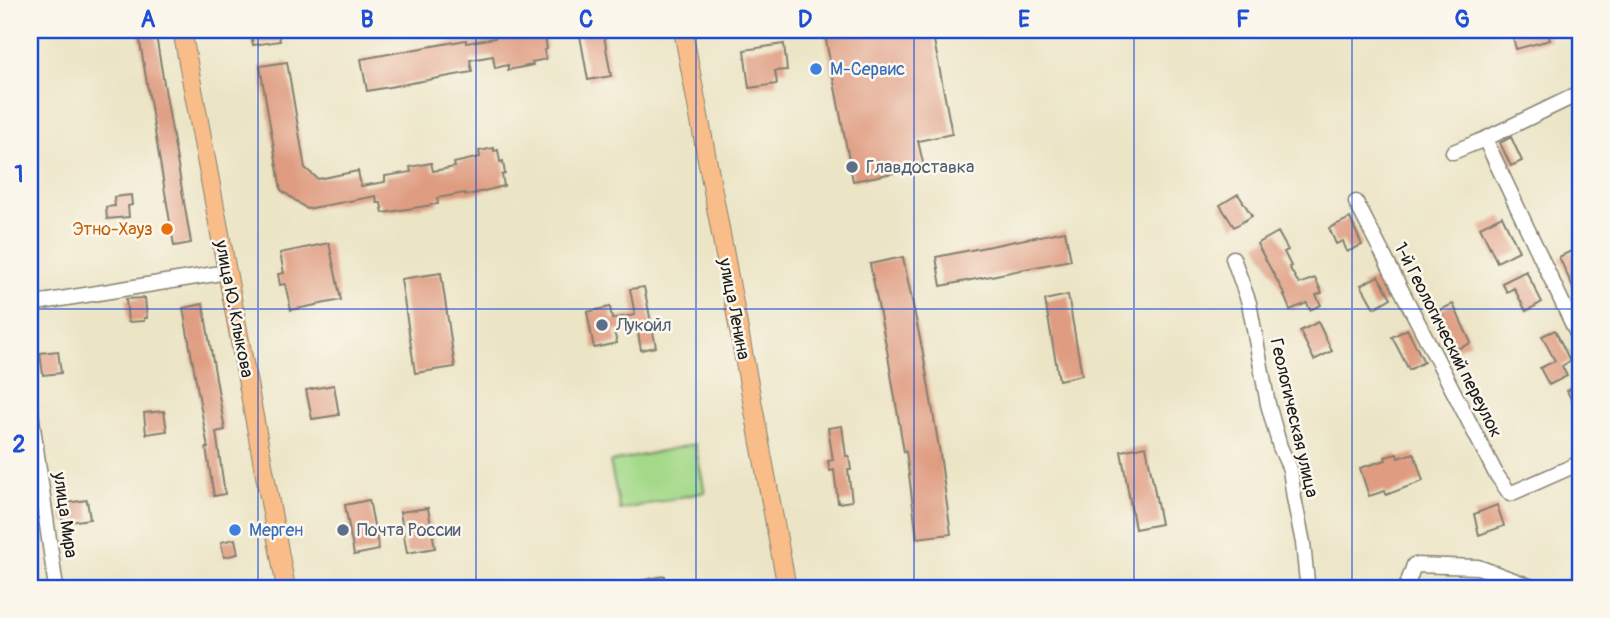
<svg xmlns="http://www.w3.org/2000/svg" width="1610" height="618" font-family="Pangolin,sans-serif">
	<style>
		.green { fill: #a4d989; stroke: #607a52; stroke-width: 2 }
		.building { fill: #df9c81 }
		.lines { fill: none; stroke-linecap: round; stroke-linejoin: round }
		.minor-casing { stroke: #848070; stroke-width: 17 }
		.major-casing { stroke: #848070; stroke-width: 20 }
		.minor { stroke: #fff; stroke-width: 14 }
		.major { stroke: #f8bd89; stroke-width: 18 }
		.grid { fill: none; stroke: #1d4ed8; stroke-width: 2; stroke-opacity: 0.55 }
		.shop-dot { fill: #3f7fe0; stroke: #fbf7ec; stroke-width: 2.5 }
		.service-dot { fill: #5c6f8a; stroke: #fbf7ec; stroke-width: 2.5 }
		.food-dot { fill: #e8710a; stroke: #fbf7ec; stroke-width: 2.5 }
		.labels { text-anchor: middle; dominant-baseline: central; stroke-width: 5; stroke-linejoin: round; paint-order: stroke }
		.shop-label { font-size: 18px; fill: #366cbe; stroke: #fbf7ec; text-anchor: start }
		.service-label { font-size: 18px; fill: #4e5e75; stroke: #fbf7ec; text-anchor: start }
		.food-label { font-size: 18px; fill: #c56008; stroke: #fbf7ec; text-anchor: end }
		.street-label { font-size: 18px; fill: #1c1c1c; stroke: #fbf7ec }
		.neatline { fill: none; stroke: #1d4ed8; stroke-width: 2.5 }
		.grid-label { font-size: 23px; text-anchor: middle; font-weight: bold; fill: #1d4ed8 }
	</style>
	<rect width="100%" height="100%" fill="#fbf7ec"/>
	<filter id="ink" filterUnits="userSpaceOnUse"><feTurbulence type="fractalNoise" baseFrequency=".0143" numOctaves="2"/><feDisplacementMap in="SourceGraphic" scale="14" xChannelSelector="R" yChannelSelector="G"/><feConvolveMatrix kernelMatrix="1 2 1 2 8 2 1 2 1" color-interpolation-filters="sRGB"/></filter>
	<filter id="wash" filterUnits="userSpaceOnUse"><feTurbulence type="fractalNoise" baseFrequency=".00686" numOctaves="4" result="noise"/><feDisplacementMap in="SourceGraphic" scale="28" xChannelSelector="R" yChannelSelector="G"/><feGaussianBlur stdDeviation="1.57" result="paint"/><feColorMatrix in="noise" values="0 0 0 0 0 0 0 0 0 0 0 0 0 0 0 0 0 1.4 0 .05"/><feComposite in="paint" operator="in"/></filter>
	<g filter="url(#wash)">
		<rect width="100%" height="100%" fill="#ebe4c5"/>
		<!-- green -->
		<path class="green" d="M695 444 705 492 620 510 610 462Z"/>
		<g id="blocks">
			<!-- building -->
			<path class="building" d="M138 30H155L191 243 174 246Z
				M250 30H278L280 41 253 45Z
				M513 30H544L547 49 544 50 546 59 532 62 533 65 508 70V65L495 68 493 56 470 60 472 72 367 91 361 59 466 40V43L495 38 494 33Z
				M579 30H603L611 76 588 80Z
				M824 30H932L952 134 918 141 924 167 853 181Z
				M1511 30H1547L1550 40 1516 49Z
				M784 44 787 70 775 71 777 84 749 88 744 50Z
				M287 62 305 168 318 179 358 171 361 186 385 182V176L411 172 410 167 431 163 433 171 455 167 454 163 480 157 479 151 494 148V151L498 150 500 162 503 161 505 174 502 175 504 186 472 194 465 195V193L437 198 438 204 383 213 381 203H377L376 196 307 209 281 190 260 66Z
				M1511 137 1522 161 1511 166 1500 143Z
				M1238 194 1252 216 1234 227 1220 205Z
				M131 195 132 205 128 206 129 217 107 219 106 207 115 206 114 197Z
				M1502 216 1519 251 1497 262 1480 227Z
				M1350 218 1362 245 1347 252 1343 241 1336 244 1329 228Z
				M1065 231 1071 260 941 286 936 257Z
				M1278 232 1288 250 1284 252 1291 266 1289 267 1299 284 1315 278 1322 293 1316 295 1321 305 1310 310 1307 303 1290 310 1284 295H1285L1257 244Z
				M329 243 341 300 291 310 285 284 280 285 278 274 284 273 280 253Z
				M1571 251 1580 271V303L1559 257Z
				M903 257 923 353 940 454 951 534 917 538 906 451 904 452 887 350 870 264Z
				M1526 271 1542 302 1526 311 1514 288 1507 292 1502 283Z
				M441 273 455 367 415 373 401 279Z
				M1378 276 1391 298 1374 308 1361 285Z
				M644 287 656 347 641 350 637 327 614 331 617 343 594 348 587 312 610 307 612 319 635 315 630 289Z
				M1068 295 1082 375 1059 380 1045 300Z
				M145 298 147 318H144V321L128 322 126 299Z
				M203 304 225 430 216 432 225 494 214 496 206 448H208L183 308Z
				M1453 304 1471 343 1457 349 1440 310Z
				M1318 322 1332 351 1314 360 1300 331Z
				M1407 329 1424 362 1409 370 1392 337Z
				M1555 330 1570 361 1562 366 1567 376 1549 385 1540 368 1555 361 1542 336Z
				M58 351 61 373 43 375 40 353Z
				M334 385 339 415 312 419 306 390Z
				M1580 385V417L1567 391Z
				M164 411 167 431 146 434 144 413Z
				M842 426 846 456H849L851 470H848L852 501 838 503 834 470 830 471 828 461 833 460 828 428Z
				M1146 446 1161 524 1135 529 1121 451Z
				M1414 453 1423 481 1386 495 1385 491 1369 496 1360 468 1386 460 1385 457 1397 454 1398 458Z
				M87 500 90 519 63 523 60 504Z
				M369 500 379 550 354 555 345 505Z
				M1497 505 1504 526 1479 535 1474 514Z
				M428 508 435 548 407 553 400 512Z
				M235 539 238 554 224 557 221 542Z
				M665 576 667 588H629L628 583Z"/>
		</g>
	</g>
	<g filter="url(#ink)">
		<use href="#blocks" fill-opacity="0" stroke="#848070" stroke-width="2"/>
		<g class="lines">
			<!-- minor casing -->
			<g class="minor-casing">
				<path id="minor" d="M1485 139 1580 340
					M1453 152 1485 139 1580 93
					M1356 202 1496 474 1510 494 1580 463
					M1233 258 1249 303 1268 404 1280 447 1290 469 1294 498 1303 543 1307 582 1309 588
					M30 304 227 272
					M30 406 56 588
					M1406 588 1414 565 1478 567 1535 588"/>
			</g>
			<!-- major casing -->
			<g class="major-casing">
				<path id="major" d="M182 30 286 588
					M683 30 787 588"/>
			</g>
			<!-- minor -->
			<use href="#minor" class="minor"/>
			<!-- major -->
			<use href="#major" class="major"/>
		</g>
	</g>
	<!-- grid -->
	<path class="grid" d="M258 30V588M476 30V588M696 30V588M914 30V588M1134 30V588M1352 30V588M30 309H1580"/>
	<!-- markers -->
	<g class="shop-dot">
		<circle cx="816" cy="69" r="7"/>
		<circle cx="235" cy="530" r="7"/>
	</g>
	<g class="service-dot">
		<circle cx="852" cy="167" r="7"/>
		<circle cx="602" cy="325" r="7"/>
		<circle cx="343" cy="530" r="7"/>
	</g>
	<circle class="food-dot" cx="167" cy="229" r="7"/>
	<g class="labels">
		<!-- shop labels -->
		<g class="shop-label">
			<text x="830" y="69">М-Сервис</text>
			<text x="249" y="530">Мерген</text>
		</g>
		<!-- service labels -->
		<g class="service-label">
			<text x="866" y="167">Главдоставка</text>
			<text x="616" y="325">Лукойл</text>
			<text x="357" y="530">Почта России</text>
		</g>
		<!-- food labels -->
		<g class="food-label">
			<text x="153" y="229">Этно-Хауз</text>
		</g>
		<!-- street labels -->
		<g class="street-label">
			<text transform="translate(234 309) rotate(79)">улица Ю. Клыкова</text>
			<text transform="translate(734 309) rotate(79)">улица Ленина</text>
			<text transform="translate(1448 340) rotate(63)">1-й Геологический переулок</text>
			<text transform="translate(1294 418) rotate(77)">Геологическая улица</text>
			<text transform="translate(65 515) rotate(82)">улица Мира</text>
		</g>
	</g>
	<!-- margin -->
	<rect width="1610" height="618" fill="none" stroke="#fbf7ec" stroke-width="77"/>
	<rect x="38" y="38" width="1534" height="542" class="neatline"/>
	<g class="grid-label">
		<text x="148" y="27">A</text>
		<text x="367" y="27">B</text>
		<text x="586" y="27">C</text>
		<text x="805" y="27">D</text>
		<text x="1024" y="27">E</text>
		<text x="1243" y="27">F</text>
		<text x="1462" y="27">G</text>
		<text x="19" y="182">1</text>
		<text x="19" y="452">2</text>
	</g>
</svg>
